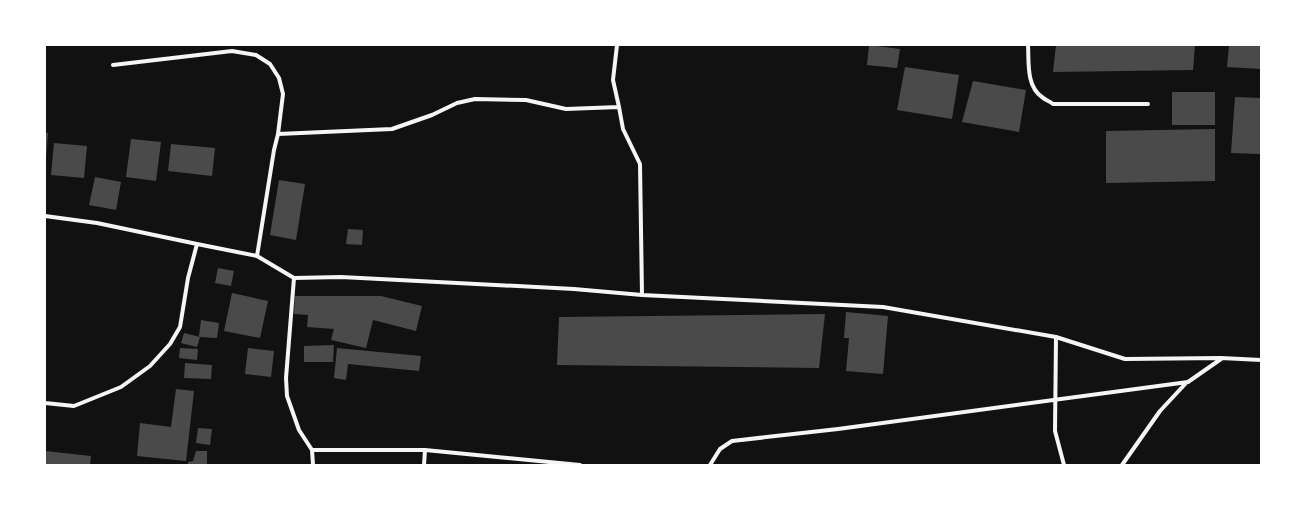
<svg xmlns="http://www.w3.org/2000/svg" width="1306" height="510" font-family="'Work Sans',sans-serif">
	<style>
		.building { fill: #4a4a4a }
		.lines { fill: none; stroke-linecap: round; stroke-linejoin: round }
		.minor { stroke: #f5f5f5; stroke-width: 4 }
	</style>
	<rect width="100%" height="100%" fill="#111"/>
	<!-- building -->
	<path class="building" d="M869 45 900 49 897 68 867 65Z
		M1056 45H1195L1193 70 1053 72Z
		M1229 45H1261V69L1227 67Z
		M905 67 959 75 952 119 897 110Z
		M973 81 1026 90 1019 132 962 122Z
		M1172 92H1215V125H1172Z
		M1235 97 1261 98V154L1231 153Z
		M1215 129V181L1106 183V131Z
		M45 133H48L46 158H45Z
		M131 139 161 142 156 181 126 177Z
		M54 143 87 146 84 178 51 175Z
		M171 144 215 148 212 176 168 171Z
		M95 177 121 182 116 210 89 205Z
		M279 180 305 184 296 240 270 235Z
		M348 229 363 230 362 245 346 244Z
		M218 268 234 271 231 286 215 283Z
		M232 293 268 301 260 338 224 331Z
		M295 296H381L422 306 416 331 373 320 366 348 331 340 334 329 307 327 308 315 294 314Z
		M846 312 888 316 883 374 846 371 849 338H844Z
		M825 314 819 368 557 365 559 317Z
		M201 320 219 323 217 338 200 337 199 336Z
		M184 333 200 337 197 347 181 343Z
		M334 345 333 362H304V346Z
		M180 348 198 349 197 360 179 358Z
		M248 348 274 351 271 377 245 374Z
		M337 348 421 356 419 371 348 364 346 380 334 378Z
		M185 363 212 365 211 379 184 378Z
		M176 389 194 391 186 461 137 456 140 423 171 427Z
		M198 428 212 429 210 445 196 443Z
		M45 451 91 456 90 465H45Z
		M196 451H207V465H188V462L193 461Z"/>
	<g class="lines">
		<!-- minor -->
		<path class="minor" d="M617 45 613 80 619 107 623 129 640 164 642 295
			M1028 45C1029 62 1026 86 1042 97 1045 100 1049 101 1053 104H1148
			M113 65 232 51 256 55 270 64 279 78 283 94 278 134
			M45 216 97 223 197 244 257 256 294 278 341 277 574 289 642 295 883 307 1056 337 1125 359 1221 358 1261 360
			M257 256 274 150 278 134 392 129 432 115 457 103 475 99 526 100 566 109 619 107
			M294 278 286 378 287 396 299 430 312 450 313 465
			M1056 337 1055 431 1064 465
			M45 403 74 406 121 387 150 366 170 344 180 327 188 278 197 244
			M312 450H425L580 465
			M424 465 425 450
			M710 465 720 449 732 441 838 429 1188 382 1221 359
			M1122 465 1160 411 1187 382"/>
	</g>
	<!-- border -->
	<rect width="1306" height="510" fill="none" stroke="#ffffff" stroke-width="92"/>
</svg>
